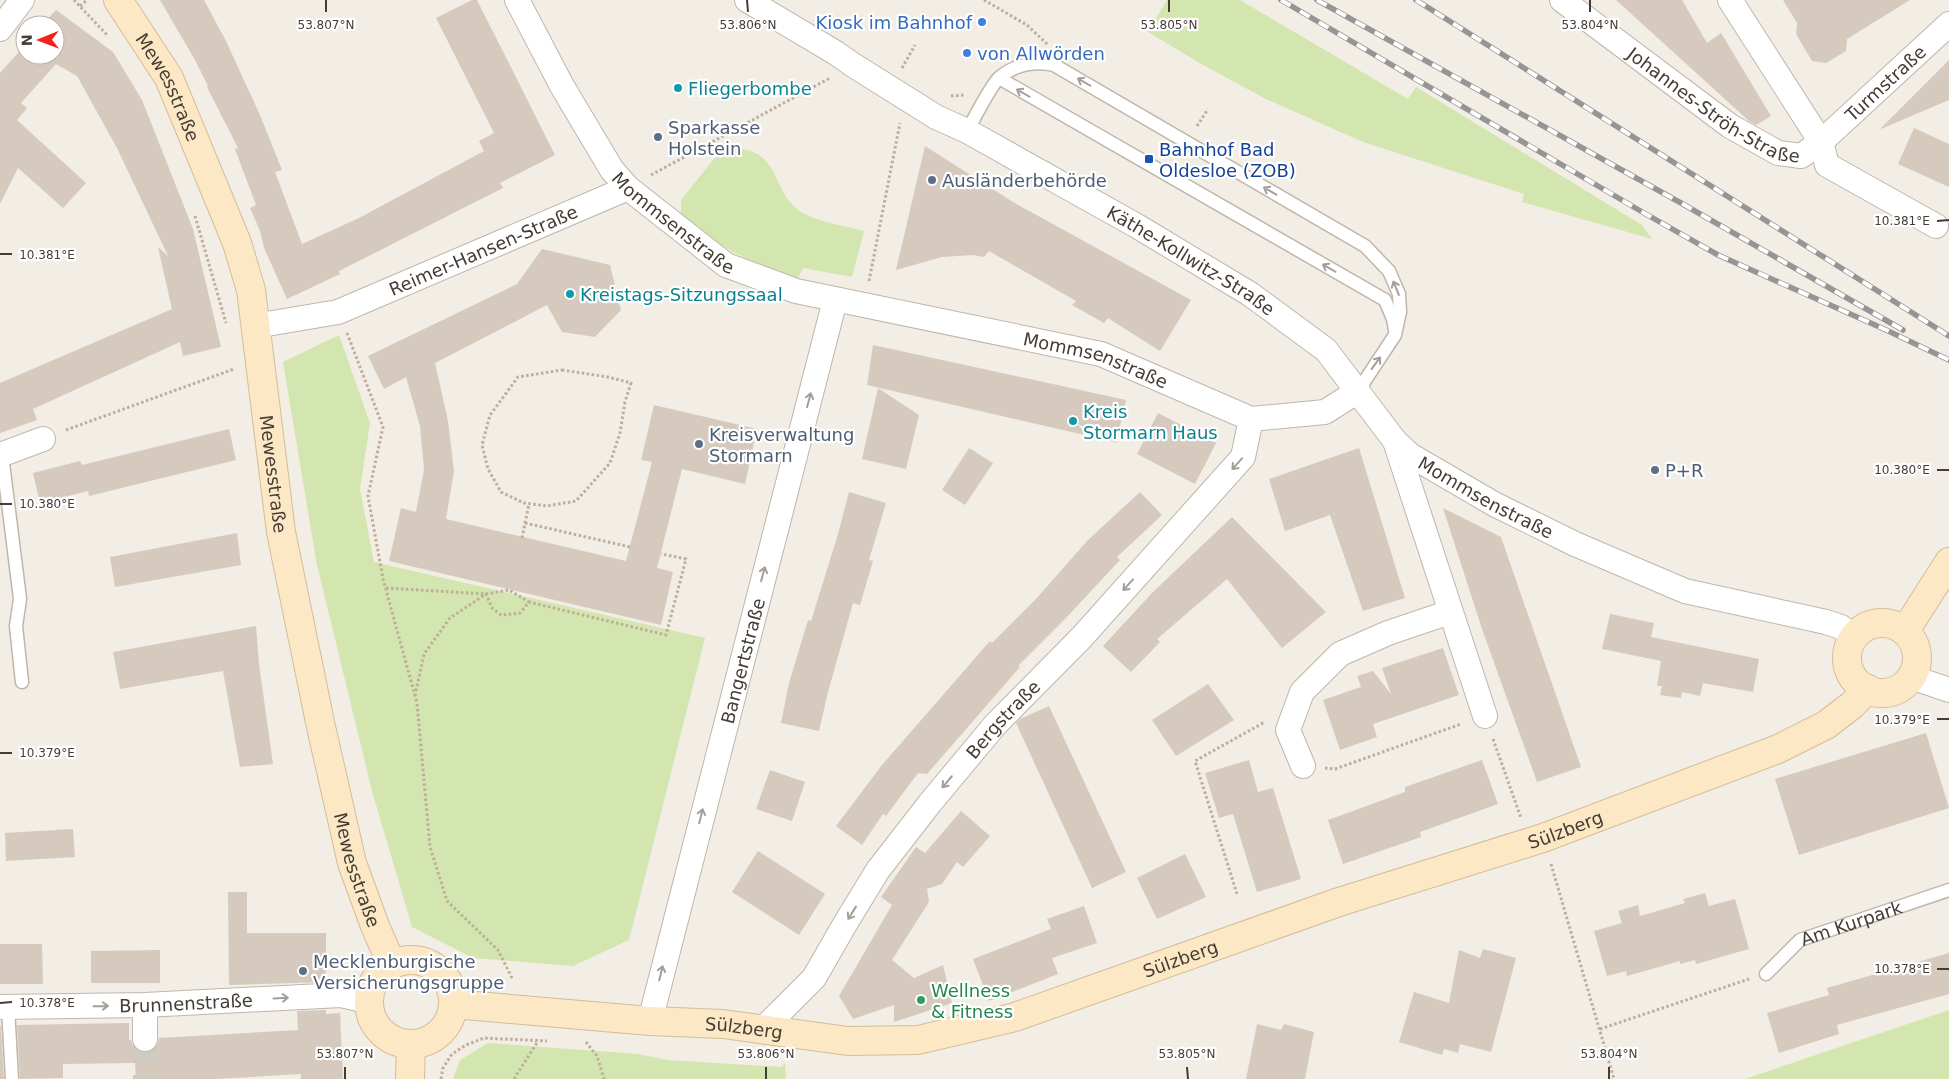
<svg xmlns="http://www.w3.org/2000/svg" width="1949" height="1079" font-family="'DejaVu Sans',sans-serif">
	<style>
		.green { fill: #d4e6af }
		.building { fill: #d6cabe }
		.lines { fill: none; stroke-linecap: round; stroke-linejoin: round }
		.street-tunnel { stroke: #cfcac2; stroke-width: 24; stroke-dasharray: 24 12; stroke-linecap: butt }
		.lane-casing { stroke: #c0b6ab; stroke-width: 15 }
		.street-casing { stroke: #c0b6ab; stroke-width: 26 }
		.secondary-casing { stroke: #d4bd99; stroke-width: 30 }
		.path { stroke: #bfad9a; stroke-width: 3; stroke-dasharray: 2.5 2.5; stroke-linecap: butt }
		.lane { stroke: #fff; stroke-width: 12 }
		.street { stroke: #fff; stroke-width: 24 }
		.secondary { stroke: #fde8c5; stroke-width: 28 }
		.rail-casing { stroke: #959595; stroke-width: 5.5 }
		.rail { stroke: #fff; stroke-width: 4; stroke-dasharray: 11; stroke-linecap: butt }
		.oneway { stroke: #a29e9a }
		.ticks { fill: none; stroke: #453d35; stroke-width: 2 }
		.shop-dot { fill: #3f7fe0; stroke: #fff; stroke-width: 2 }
		.culture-dot { fill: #0f9aa8; stroke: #fff; stroke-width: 2 }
		.service-dot { fill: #5c6f8a; stroke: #fff; stroke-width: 2 }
		.transit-dot { fill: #1a4fb4; stroke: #fff; stroke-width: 2 }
		.leisure-dot { fill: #2e9e5b; stroke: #fff; stroke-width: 2 }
		.labels { text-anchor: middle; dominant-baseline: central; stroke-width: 4.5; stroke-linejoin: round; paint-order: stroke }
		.shop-label { font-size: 18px; fill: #366cbe; stroke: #fff; text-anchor: end }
		.street-label { font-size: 18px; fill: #453d35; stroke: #fff }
		.culture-label { font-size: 18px; fill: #0d838f; stroke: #fff; text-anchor: start }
		.service-label { font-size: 18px; fill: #4e5e75; stroke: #fff; text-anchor: start }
		.transit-label { font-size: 18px; fill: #164399; stroke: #fff; text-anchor: start }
		.leisure-label { font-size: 18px; fill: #27864d; stroke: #fff; text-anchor: start }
		.ticks-label { font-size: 12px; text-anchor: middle; fill: #453d35; stroke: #fff; stroke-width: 4.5; stroke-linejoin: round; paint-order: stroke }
	</style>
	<rect width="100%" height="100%" fill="#f2ede5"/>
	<!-- green -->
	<path class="green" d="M1167 0H1240L1408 99 1416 87 1642 225 1652 239 1522 202 1524 194 1363 142 1266 99 1203 65 1148 32Z
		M728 148C734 149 742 148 747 150 781 159 773 194 801 212 818 222 845 226 864 231L852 277 803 268 797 280C752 262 717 248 681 215V200L713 160Z
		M339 335 370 423 360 489 374 562 705 638 629 940 573 966 473 958 412 927 372 791 317 565 283 362Z
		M1949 1010V1079H1745Z
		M488 1043 638 1054 668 1060 782 1067 785 1063 786 1079H453L460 1060Z"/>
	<!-- building -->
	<path class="building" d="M160 0H204L226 41 260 115 282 170 275 172 302 244 359 218 484 151 479 141 494 133 436 18 472 0H477L555 155 500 183 503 188 339 271 340 274 287 299 264 248 260 231 250 208 256 205 235 149 238 148 207 87 208 86 195 60Z
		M1616 0H1682L1707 43 1721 33 1771 116 1756 125 1749 121Z
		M1783 0H1910L1847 39 1846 51 1826 63 1812 61 1796 34 1797 23Z
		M56 10 113 52 142 100 193 229 221 347 183 356 180 342 33 409 37 420 0 433V383L172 309 158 247 168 256 117 148 77 76 56 64 21 103 27 108 17 120 86 183 63 208 18 168 0 204V73L25 45V55H55V25H42Z
		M1949 60V100L1881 129V128Z
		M1914 128 1949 144V187L1898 164Z
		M925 146 1013 202 1191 300 1160 351 1108 318 1104 323 1072 305 1076 301 989 251 984 257 973 255 942 257 896 270Z
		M542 249 610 265 621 310 595 337 562 332 547 305 435 363 448 421 454 471 446 519 626 561 652 462 641 460 654 405 757 429 745 484 682 469 657 568 673 572 661 625 389 561 401 508 416 512 424 470 420 426 406 377 384 389 368 356 517 284Z
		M873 345 1126 400 1116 443 1076 423 1089 436 867 385Z
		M878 388 919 415 906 469 862 459Z
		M1158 413 1216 443 1195 484 1137 454Z
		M229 429 236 460 89 496 88 491 40 503 33 473 80 461 82 465Z
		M969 448 993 463 965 505 942 490Z
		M1359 448 1405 598 1363 611 1330 515 1285 531 1269 479Z
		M849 492 886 503 869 560 873 561 860 605 853 603 828 692 819 731 781 723 789 683 808 620 811 621 838 534Z
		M1140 492 1162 515 1117 557 1120 560 1065 619 1018 666 1020 667 927 774 918 773 886 816 883 814 862 845 836 826 882 765 990 641 992 643 1035 600 1088 540Z
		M1443 508 1501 537 1581 767 1537 782 1482 629Z
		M1232 517 1326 612 1282 648 1227 579 1157 639 1160 642 1131 672 1103 646 1153 592Z
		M237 533 241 565 115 587 110 557Z
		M1610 614 1654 623 1651 637 1759 659 1753 692 1703 683 1700 696 1682 692 1681 698 1660 695 1662 686H1657L1661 661 1602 649Z
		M256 626 259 664 273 764 240 767 223 671 120 689 113 652Z
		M1443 648 1459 695 1373 724 1377 737 1340 750 1323 700 1361 687 1357 676 1373 671 1391 694 1382 668Z
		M1208 684 1234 720 1176 756 1152 720Z
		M1049 706 1126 872 1092 888 1016 723 1020 719Z
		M1926 733 1949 808 1799 855 1775 779Z
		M1249 760 1258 792 1273 788 1301 879 1257 892 1233 814 1219 818 1205 773Z
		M1482 760 1498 804 1420 832 1421 837 1343 864 1328 820 1405 792V787Z
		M770 770 805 782 792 821 756 809Z
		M961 811 990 836 963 867 957 862 942 884 927 889 929 902 892 960 914 978 943 965 952 1003 894 1022V1005L853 1019 839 996 892 905 881 897 916 847 925 853Z
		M73 829 75 857 6 861 5 833Z
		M758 851 825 894 799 935 732 892Z
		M1185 854 1206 897 1157 919 1137 878Z
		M228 892H247V933H326V982L229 985Z
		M1705 893 1709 906 1735 899 1749 949 1696 964 1695 960 1680 964V961L1627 976 1626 971 1607 976 1594 931 1622 923 1618 911 1638 905 1640 916 1685 903 1683 899Z
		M1084 906 1097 943 1052 958 1058 974 989 1001 973 959 1051 929 1047 919Z
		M0 944H42L43 984H0Z
		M1483 949 1516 958 1491 1052 1460 1044 1458 1053 1444 1049 1442 1055 1399 1042 1414 992 1449 1003 1459 950 1480 958Z
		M160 950V983H91V951Z
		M1949 953V994L1837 1025 1839 1034 1779 1053 1767 1013 1829 995 1827 988Z
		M326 1010V1014L340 1013 343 1079H301V1074L216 1079H136L135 1063 63 1064V1078L20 1079 17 1025 129 1023V1040H131L133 1046 138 1051 145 1053 151 1051 157 1046 159 1038 298 1030 297 1011Z
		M1257 1024 1281 1030 1284 1024 1314 1032 1305 1079H1246Z
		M0 1026H1L4 1079H0Z"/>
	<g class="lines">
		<!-- street-tunnel -->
		<path class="street-tunnel" d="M145 1039V1079"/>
		<!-- lane casing -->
		<g class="lane-casing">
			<g id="lane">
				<path d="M999 78 1385 300 1393 319 1395 330"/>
				<path d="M967 131C974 119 991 85 999 78 1014 64 1036 61 1054 65L1365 246 1389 271 1399 294 1400 312 1395 335 1358 391"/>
				<path d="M2 455 20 599 16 626 22 682"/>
				<path id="s1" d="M1766 974 1800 940 1949 890"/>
				<path d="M8 1007 12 1079"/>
			</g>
		</g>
		<!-- street casing -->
		<g class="street-casing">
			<g id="street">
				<path id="s2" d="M517 0 562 86 612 170 628 188 726 265 796 291 1101 354 1251 419 1325 412 1358 391"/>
				<path id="s3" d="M747 0 836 53 853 65 936 117 967 131 1137 226 1250 294 1326 350 1395 441 1410 455 1494 504 1575 544 1685 591 1826 622 1841 627 1854 637"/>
				<path id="s4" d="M1562 0 1730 126 1778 153 1801 156 1821 142 1949 24"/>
				<path d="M1730 0 1821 142 1827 165 1936 226"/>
				<path d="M0 29 22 0"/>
				<path id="s5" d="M255 326 338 312 628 188"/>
				<path d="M1395 441 1485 716"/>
				<path d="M0 455 43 439"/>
				<path d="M1911 677 1949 690"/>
				<path d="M1303 766 1288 730 1302 692 1340 654 1388 633 1450 612"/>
				<path d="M145 1005V1039"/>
				<path id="s6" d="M0 1007 145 1005 341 995 363 1000 369 1005"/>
				<path id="s7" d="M650 1021 835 300"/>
				<path id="s8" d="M762 1030 814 978 845 924 878 870 930 803 995 725 1082 637 1243 457 1251 419"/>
			</g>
		</g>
		<!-- secondary casing -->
		<g class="secondary-casing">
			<g id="secondary">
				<path id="s9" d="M118 0 169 78 237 243 251 290 281 532 321 727 352 863 375 926 392 965"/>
				<circle cx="1882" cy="658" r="35"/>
				<path d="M1905 631 1949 562"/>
				<circle cx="411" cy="1002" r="42"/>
				<path id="s10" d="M453 1004 650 1021 723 1024 848 1041 918 1040 1015 1017 1339 902 1543 838 1778 749 1826 725 1852 705 1868 689"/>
				<path d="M410 1079 411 1044"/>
			</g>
		</g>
		<!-- path -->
		<path class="path" d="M74 0 108 36
			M984 0 1027 25 1047 44
			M80 6 87 0
			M902 68 915 45
			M951 96 965 95
			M1197 126 1208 109
			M651 175 830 78
			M195 216 226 323
			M869 281 900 123
			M347 333 383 427 368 496 383 579 417 703 430 847 447 901 498 950 513 980
			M562 370 608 377 631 383 625 402 620 433 610 463 576 501 547 506 524 503 501 492 488 469 482 445 490 415 518 377Z
			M66 430 234 369
			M525 523 630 547
			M522 538 529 504
			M386 588 486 594 509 590 529 602
			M415 696 424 654 450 618 486 594 492 608 501 615 520 613 529 602 666 635 686 559 661 554
			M1493 739 1521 818
			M1325 768 1335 769 1461 724
			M1551 864 1614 1079
			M1237 894 1195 761 1263 723 1265 724
			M1600 1029 1749 979
			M586 1042 597 1056 604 1079
			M441 1079 443 1068 452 1054 466 1045 484 1038 547 1041
			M514 1079 538 1041"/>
		<!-- lane -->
		<use href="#lane" class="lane"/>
		<!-- street -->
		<use href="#street" class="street"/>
		<!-- secondary -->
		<use href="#secondary" class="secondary"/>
		<!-- rail casing -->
		<g class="rail-casing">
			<path id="rail" d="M1281 0 1644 213 1718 255 1884 329 1949 360
				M1317 0 1681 203 1903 330
				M1416 0 1949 336"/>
		</g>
		<!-- rail -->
		<use href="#rail" class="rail"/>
	</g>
	<!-- one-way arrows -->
	<defs><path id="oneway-shaft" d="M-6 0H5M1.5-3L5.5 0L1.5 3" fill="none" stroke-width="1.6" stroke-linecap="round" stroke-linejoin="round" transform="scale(1.25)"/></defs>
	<g class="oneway">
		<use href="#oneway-shaft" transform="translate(1084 82) rotate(-150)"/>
		<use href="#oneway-shaft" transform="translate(1023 93) rotate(-150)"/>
		<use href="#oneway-shaft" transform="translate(1270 191) rotate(-150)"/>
		<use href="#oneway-shaft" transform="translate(1329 268) rotate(-150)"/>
		<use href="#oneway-shaft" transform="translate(1396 288) rotate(-112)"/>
		<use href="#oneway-shaft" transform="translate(1376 363) rotate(-54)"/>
		<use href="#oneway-shaft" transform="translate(809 400) rotate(-75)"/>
		<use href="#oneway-shaft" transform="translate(1237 464) rotate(132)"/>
		<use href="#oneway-shaft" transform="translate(763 574) rotate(-75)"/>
		<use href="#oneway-shaft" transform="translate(1128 585) rotate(132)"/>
		<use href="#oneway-shaft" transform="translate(947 782) rotate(130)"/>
		<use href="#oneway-shaft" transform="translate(701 816) rotate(-76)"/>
		<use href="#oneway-shaft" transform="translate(852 913) rotate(122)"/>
		<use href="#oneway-shaft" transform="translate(661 973) rotate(-76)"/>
		<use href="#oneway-shaft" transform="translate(281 998) rotate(-3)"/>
		<use href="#oneway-shaft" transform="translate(101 1006) rotate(-1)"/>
	</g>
	<!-- ticks -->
	<path class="ticks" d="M326 0V12M747 0 748 12M1169 0V12M1590 0V12M1937 221 1949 220M0 254H12M1937 470H1949M0 504H12M1937 719H1949M0 753H12M1937 969H1949M0 1003 12 1002M345 1067V1079M766 1067V1079M1187 1067 1188 1079M1609 1067V1079"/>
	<!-- markers -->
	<g class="shop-dot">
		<circle cx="982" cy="22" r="5"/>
		<circle cx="967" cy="53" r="5"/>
	</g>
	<g class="culture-dot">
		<circle cx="678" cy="88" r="5"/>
		<circle cx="570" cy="294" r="5"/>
		<circle cx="1073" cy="421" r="5"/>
	</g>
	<g class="service-dot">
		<circle cx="658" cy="137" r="5"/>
		<circle cx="932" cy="180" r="5"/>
		<circle cx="699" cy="444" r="5"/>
		<circle cx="1655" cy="470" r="5"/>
		<circle cx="303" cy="971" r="5"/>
	</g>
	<rect class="transit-dot" x="1144" y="154" width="10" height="10" rx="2.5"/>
	<circle class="leisure-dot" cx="921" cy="1000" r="5"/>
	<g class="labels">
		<!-- shop labels -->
		<g class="shop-label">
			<text x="972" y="22">Kiosk im Bahnhof</text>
			<text x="977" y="53" text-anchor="start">von Allwörden</text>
		</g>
		<!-- street labels -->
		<g class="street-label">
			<text stroke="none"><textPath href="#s4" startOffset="400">Turmstraße</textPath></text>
			<text stroke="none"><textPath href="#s9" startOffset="101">Mewesstraße</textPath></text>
			<text stroke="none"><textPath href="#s4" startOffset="186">Johannes-Ströh-Straße</textPath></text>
			<text stroke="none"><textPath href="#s2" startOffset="276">Mommsenstraße</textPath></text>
			<text stroke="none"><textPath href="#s5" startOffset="242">Reimer-Hansen-Straße</textPath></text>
			<text stroke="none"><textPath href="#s3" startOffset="515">Käthe-Kollwitz-Straße</textPath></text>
			<text stroke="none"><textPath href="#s2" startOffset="726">Mommsenstraße</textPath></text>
			<text stroke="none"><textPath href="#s9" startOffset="506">Mewesstraße</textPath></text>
			<text stroke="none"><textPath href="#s3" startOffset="899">Mommsenstraße</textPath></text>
			<text stroke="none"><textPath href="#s7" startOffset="372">Bangertstraße</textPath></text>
			<text stroke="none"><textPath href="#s8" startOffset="395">Bergstraße</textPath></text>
			<text stroke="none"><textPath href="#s10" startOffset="1148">Sülzberg</textPath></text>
			<text stroke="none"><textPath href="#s9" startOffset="911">Mewesstraße</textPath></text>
			<text stroke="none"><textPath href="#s1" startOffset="102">Am Kurpark</textPath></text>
			<text stroke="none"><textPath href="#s10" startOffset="742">Sülzberg</textPath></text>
			<text stroke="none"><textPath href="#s6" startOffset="186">Brunnenstraße</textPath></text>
			<text stroke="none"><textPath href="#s10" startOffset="292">Sülzberg</textPath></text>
		</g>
		<!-- culture labels -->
		<g class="culture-label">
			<text x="688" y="88">Fliegerbombe</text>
			<text x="580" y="294">Kreistags-Sitzungssaal</text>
			<text x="1083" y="411">Kreis<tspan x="1083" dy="21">Stormarn Haus</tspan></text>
		</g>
		<!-- service labels -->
		<g class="service-label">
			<text x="668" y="127">Sparkasse<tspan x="668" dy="21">Holstein</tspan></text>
			<text x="942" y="180">Ausländerbehörde</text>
			<text x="709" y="434">Kreisverwaltung<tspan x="709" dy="21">Stormarn</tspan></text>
			<text x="1665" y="470">P+R</text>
			<text x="313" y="961">Mecklenburgische<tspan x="313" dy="21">Versicherungsgruppe</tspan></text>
		</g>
		<!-- transit labels -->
		<g class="transit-label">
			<text x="1159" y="149">Bahnhof Bad<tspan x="1159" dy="21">Oldesloe (ZOB)</tspan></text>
		</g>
		<!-- leisure labels -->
		<g class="leisure-label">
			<text x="931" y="990">Wellness<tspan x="931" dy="21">&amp; Fitness</tspan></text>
		</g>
	</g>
	<g class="ticks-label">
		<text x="326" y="29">53.807°N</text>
		<text x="748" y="29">53.806°N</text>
		<text x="1169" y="29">53.805°N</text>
		<text x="1590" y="29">53.804°N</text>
		<text x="1902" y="225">10.381°E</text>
		<text x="47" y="259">10.381°E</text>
		<text x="1902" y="474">10.380°E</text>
		<text x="47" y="508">10.380°E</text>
		<text x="1902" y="724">10.379°E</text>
		<text x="47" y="757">10.379°E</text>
		<text x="1902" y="973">10.378°E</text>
		<text x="47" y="1007">10.378°E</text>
		<text x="345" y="1058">53.807°N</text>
		<text x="766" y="1058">53.806°N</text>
		<text x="1187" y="1058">53.805°N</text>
		<text x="1609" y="1058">53.804°N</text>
	</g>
	<!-- north arrow -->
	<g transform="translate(40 40) rotate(269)"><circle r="24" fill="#ffffff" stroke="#b5b1ae"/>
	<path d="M0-4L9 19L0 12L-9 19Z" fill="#f4211b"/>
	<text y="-8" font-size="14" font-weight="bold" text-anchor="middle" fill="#453d35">N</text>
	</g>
</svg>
